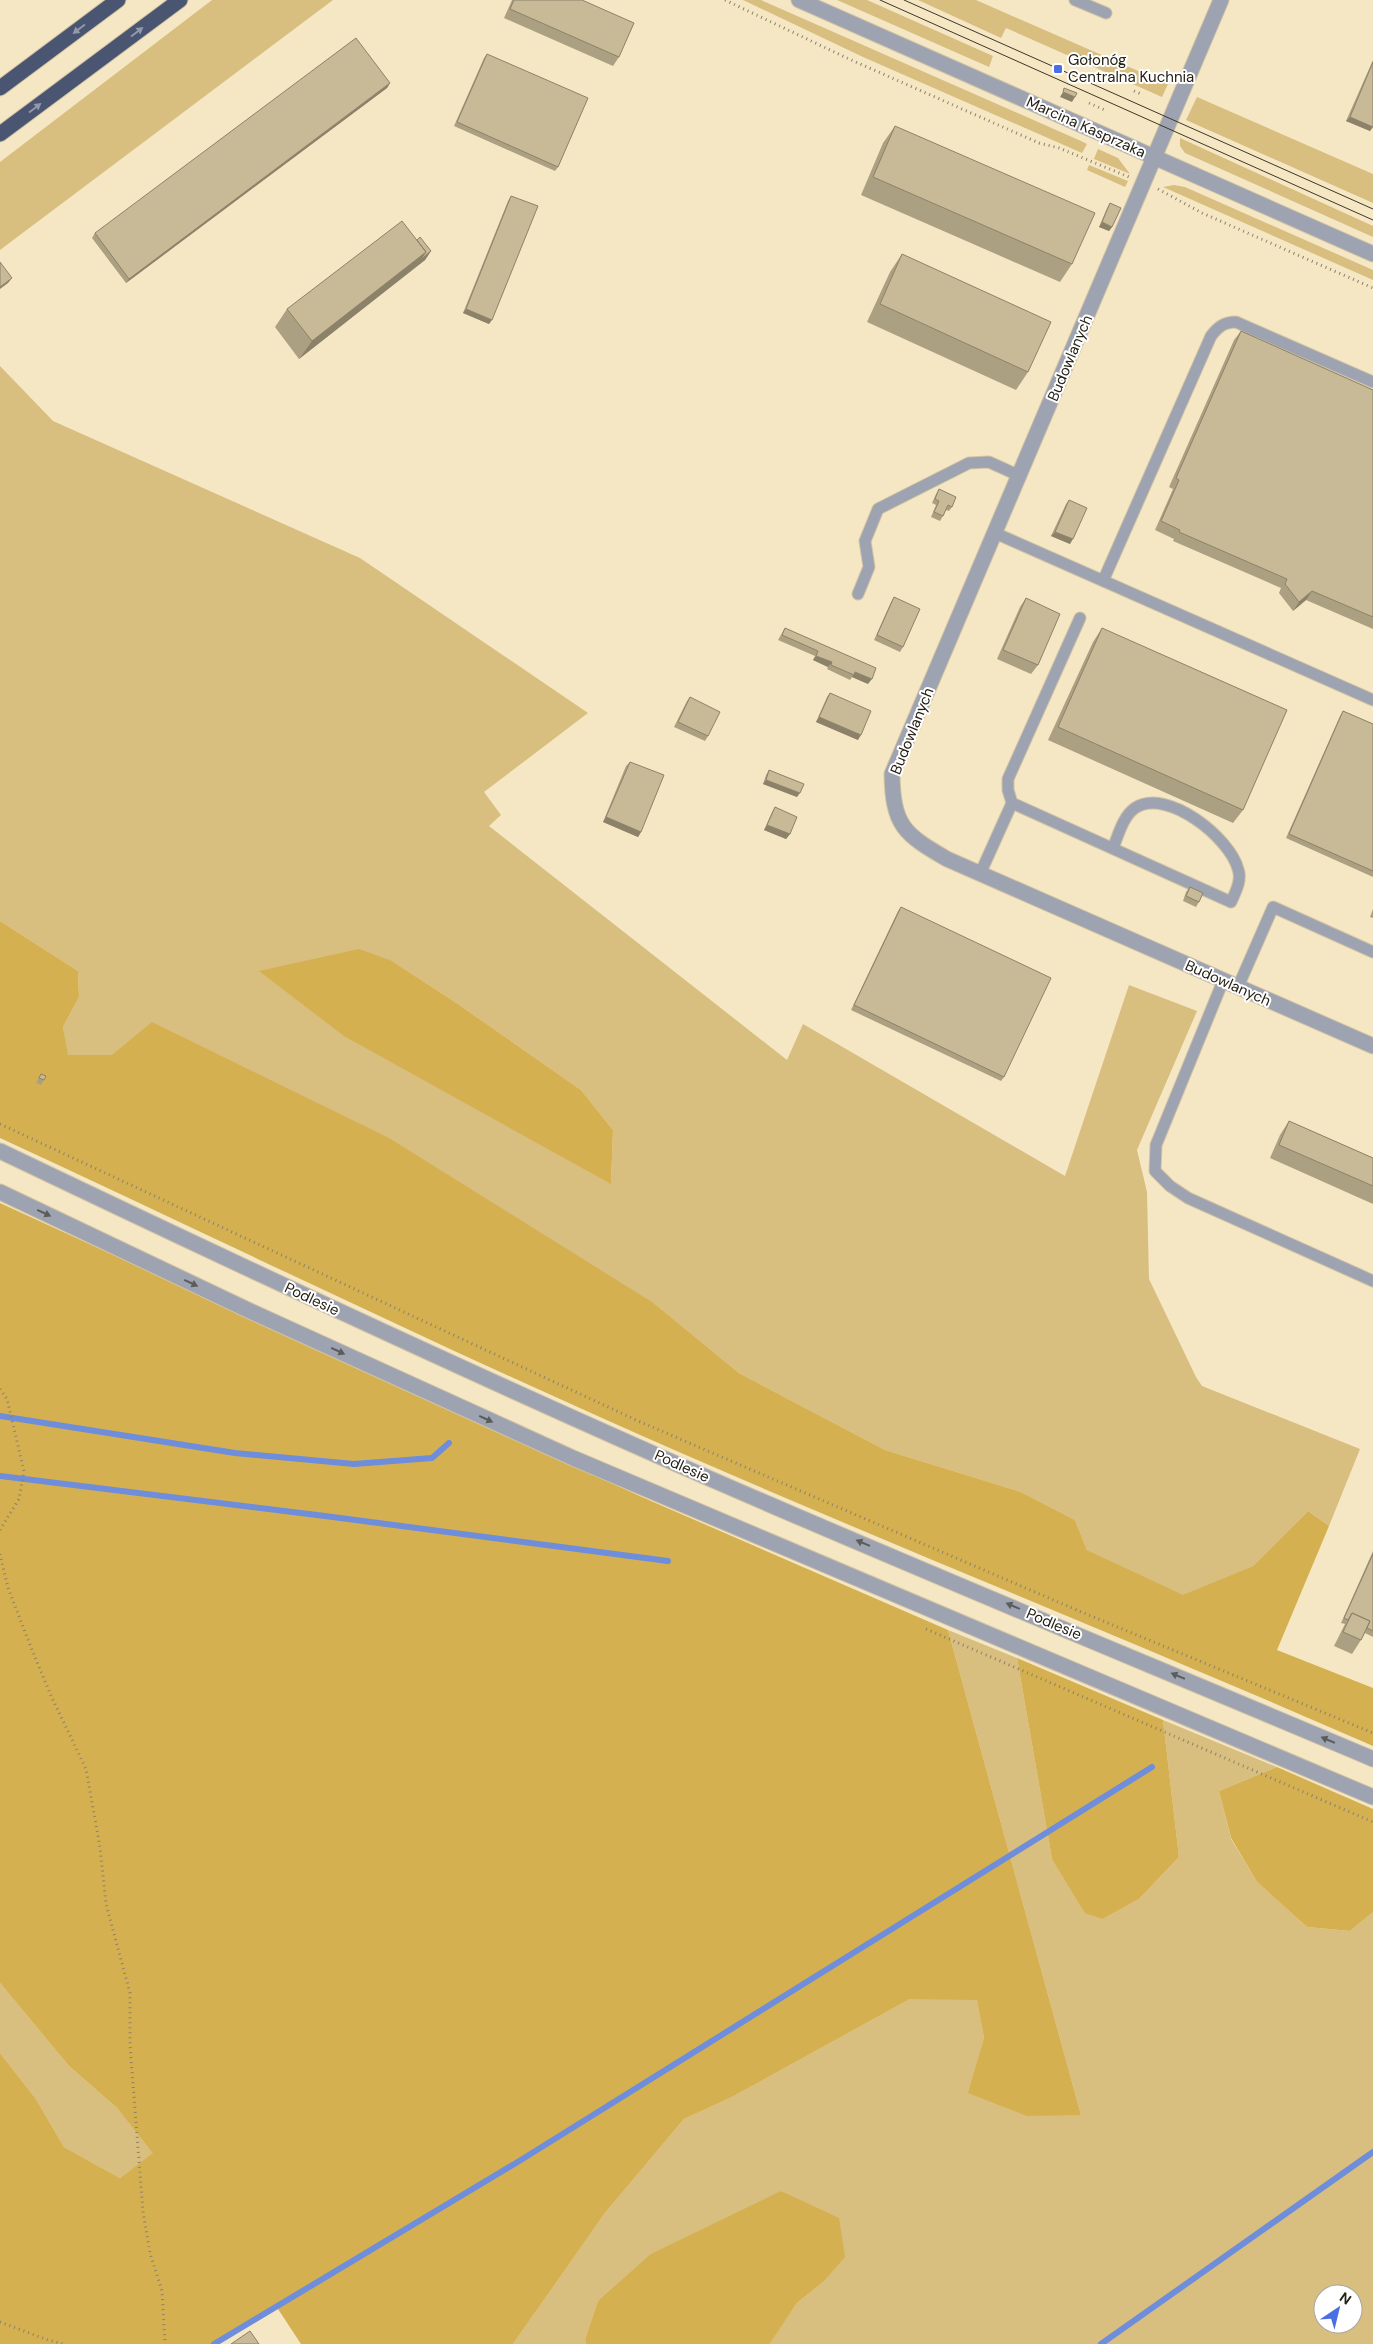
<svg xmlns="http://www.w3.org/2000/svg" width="1373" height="2344" font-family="'DM Sans',sans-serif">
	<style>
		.green { fill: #d8be7f; fill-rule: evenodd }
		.forest { fill: #d5b050 }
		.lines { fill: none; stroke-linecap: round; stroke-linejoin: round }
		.stream { stroke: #6e8ddb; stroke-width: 6 }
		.service-casing { stroke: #d1c3a4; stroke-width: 13 }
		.minor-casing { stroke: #d1c3a4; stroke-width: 17 }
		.tertiary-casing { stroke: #d1c3a4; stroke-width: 17 }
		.motorway-casing { stroke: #d1c3a4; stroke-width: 17 }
		.path { stroke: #8c826a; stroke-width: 3; stroke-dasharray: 1 4; stroke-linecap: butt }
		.service { stroke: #9da3b1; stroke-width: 11 }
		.minor { stroke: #9da3b1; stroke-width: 15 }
		.tertiary { stroke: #9da3b1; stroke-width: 15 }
		.motorway { stroke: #495571; stroke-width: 15 }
		.tram { stroke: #3d3728; stroke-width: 1 }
		.wall { fill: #aca082 }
		.shaded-wall { fill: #8c826a }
		.building { fill: #c8ba97; stroke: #8c826a }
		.oneway { fill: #9299aa }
		.oneway2 { fill: #5c5c5b }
		.poi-dot { fill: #4a6fe2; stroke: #fff; stroke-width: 2 }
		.labels { text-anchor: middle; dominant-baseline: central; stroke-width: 4; stroke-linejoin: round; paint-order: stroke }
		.poi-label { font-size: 15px; fill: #262114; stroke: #fff; text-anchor: start }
		.street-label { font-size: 15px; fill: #262114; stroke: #fff }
	</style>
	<rect width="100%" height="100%" fill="#f6e7c4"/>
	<!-- green -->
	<path class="green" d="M212 0H333L0 250V162Z
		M743 0H761L1081 141 1087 144 1082 153 863 57Z
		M837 0H867L993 56 989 67Z
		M918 0H976L1168 84 1162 97 1006 28 1001 38Z
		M1197 97 1373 174V203L1186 120Z
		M1180 138 1373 226V237L1185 153 1180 146Z
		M1098 149 1118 158 1130 174 1094 159Z
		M1089 165 1128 181 1125 187 1087 170Z
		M1174 185 1185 187 1373 270V280L1163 187Z
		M0 366 53 421 360 558 588 713 484 792 501 815 489 826 787 1060 803 1024 1065 1176 1129 985 1197 1011 1137 1150 1147 1192 1149 1279 1196 1377 1202 1386 1360 1449 1329 1526 1308 1511 1253 1566 1183 1596 1087 1550 1075 1520 1021 1492 885 1450 739 1373 655 1304 112 1055H67L63 1027 79 997 78 971 0 921ZM392 961 458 1004 581 1090 613 1130 611 1183 557 1152Z
		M948 1630 1017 1658 1052 1859 1103 1919 1139 1899 1179 1857 1163 1720 1277 1767 1219 1791 1231 1839 1257 1882 1307 1927 1350 1931 1373 1912V2344H770L797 2303 823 2282 782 2191 733 2216 598 2301 585 2339 586 2344H513L605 2213 684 2119 732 2097 910 1999H977L984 2038 969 2093 1081 2115ZM1323 2294H1353V2324H1323Z
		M0 1983 69 2066 117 2108 154 2153 120 2178 64 2147 36 2099 0 2053Z"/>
	<!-- forest -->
	<path class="forest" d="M0 921 78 971 79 997 63 1027 68 1055H112L152 1022 389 1138 655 1304 739 1373 885 1450 1021 1492 1075 1520 1087 1550 1183 1595 1253 1566 1308 1511 1329 1526 1277 1650 1373 1688V1746C1117 1634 857 1532 602 1418 400 1328 201 1231 0 1138Z
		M359 949 392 961 458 1004 581 1090 613 1130 611 1184 344 1036 259 971Z
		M0 1203 642 1497 948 1630 1081 2115 1027 2116 968 2093 984 2038 977 2000 910 1999 732 2097 684 2119 605 2213 513 2344H301L276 2306 215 2344H0V2053L36 2099 64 2147 120 2178 153 2153 117 2108 69 2066 0 1983Z
		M1017 1658 1163 1720 1179 1857 1139 1899 1103 1919 1085 1913 1052 1859Z
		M1277 1767 1373 1809V1912L1350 1931 1307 1927 1257 1882 1231 1838 1219 1791Z
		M781 2191 839 2218 845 2257 823 2282 797 2303 770 2344H586L585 2339 598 2301 651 2254Z"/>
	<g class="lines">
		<!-- stream -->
		<path class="stream" d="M0 1416 235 1453 354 1464 432 1458 449 1443
			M0 1476 325 1516 668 1561
			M214 2344 516 2163 1152 1767
			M1101 2344 1373 2152"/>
		<!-- service casing -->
		<g class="service-casing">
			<path id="service" d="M1075 0 1106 13
				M995 533 1373 700
				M1103 581 1211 336C1218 327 1224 322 1236 322L1373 382
				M858 594 869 567 865 541 878 509 969 463 989 462 1020 476
				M1080 618 1008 779V790L1012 803 1231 902C1236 891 1242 880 1238 869 1230 838 1167 787 1135 808 1123 816 1118 836 1113 848
				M980 874 1012 803
				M1223 981 1156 1145 1155 1171 1170 1186 1188 1198 1373 1281
				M1238 987 1273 907 1373 952"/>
		</g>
		<!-- minor casing -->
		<g class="minor-casing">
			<path id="minor" d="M1221 0 892 774C893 826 904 834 947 859L1373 1046"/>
		</g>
		<!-- tertiary casing -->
		<g class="tertiary-casing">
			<path id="tertiary" d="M799 0 1373 254
				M0 1151C236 1264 473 1375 713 1480 931 1575 1153 1666 1373 1759
				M0 1192 250 1311 573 1458 1373 1797"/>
		</g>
		<!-- motorway casing -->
		<g class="motorway-casing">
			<path id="motorway" d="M0 88 118 0
				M0 134 180 0"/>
		</g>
		<!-- path -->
		<path class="path" d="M725 0 849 59 1039 143 1059 148 1129 177
			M1134 91 1141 94
			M1089 103 1107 111
			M1158 189 1202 213 1373 288
			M0 1124 636 1420 1079 1611 1373 1733
			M0 1389 7 1399 24 1471 19 1499 0 1530
			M0 1554 8 1588 32 1650 52 1698 86 1769 100 1847 106 1904 130 1993V2045L143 2212 150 2253 162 2291 165 2344
			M926 1629 1373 1822
			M0 2322 48 2340 64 2344"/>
		<!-- service -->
		<use href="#service" class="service"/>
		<!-- minor -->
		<use href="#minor" class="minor"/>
		<!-- tertiary -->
		<use href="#tertiary" class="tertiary"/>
		<!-- motorway -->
		<use href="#motorway" class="motorway"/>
		<!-- tram -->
		<path class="tram" d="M880 0 1373 220
			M904 0 1373 209"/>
	</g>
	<!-- wall -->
	<path class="wall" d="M512 0H582L619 57 613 66 504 18Z
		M487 54 558 167 555 171 454 126 484 58Z
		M1076 54 1087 63 1084 67 1072 62Z
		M1373 60V126L1370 131 1346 121Z
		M390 83 387 88 126 283 92 238 95 233Z
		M895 126 1072 264 1060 282 861 195 883 143Z
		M511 196 489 324 463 313 508 201Z
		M1110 203 1112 227 1109 231 1099 227 1107 208Z
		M417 240 431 251 425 260 299 359 275 327 287 309Z
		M902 254 1028 372 1016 390 867 322 890 272Z
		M1241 331 1373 390V629L1306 600 1293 611 1279 593 1281 588 1173 541 1174 539 1155 530 1173 489 1169 487 1234 340Z
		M939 489 952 507 949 511 946 510 943 516 940 521 931 517 936 505 932 503 936 494Z
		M1069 500 1070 544 1051 536 1066 504Z
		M894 597 903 647 900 652 874 640 891 602Z
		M1026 598 1038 665 1031 674 997 659 1020 607Z
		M785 628 868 684 852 677 850 680 827 669 828 667 813 660 815 656 778 640 782 633Z
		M1102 628 1243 810 1233 823 1048 740 1093 642Z
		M830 693 858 740 816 722 827 697Z
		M690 697 708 736 705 741 674 727 687 701Z
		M1343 711 1373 724V877L1286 838 1340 716Z
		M630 762 641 832 638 837 603 822 626 766Z
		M769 770 797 797 763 784 766 775Z
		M775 807 790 834 786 839 764 830 772 812Z
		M1190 887 1199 902 1196 907 1183 901 1186 892Z
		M901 907 1004 1077 1001 1081 851 1010 898 911Z
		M1373 909V918L1370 917Z
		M41 1074 44 1080 41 1085 36 1083Z
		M1289 1121 1373 1158V1204L1270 1158 1280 1135Z
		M1373 1551V1637L1365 1633 1361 1640 1352 1654 1334 1646 1345 1624 1341 1623Z"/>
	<!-- shaded-wall -->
	<path class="shaded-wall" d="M390 83 387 88 126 283 129 279Z
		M1063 92 1075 97 1072 102 1060 97Z
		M1350 117 1373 127 1370 131 1346 121Z
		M1102 222 1112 227 1109 231 1099 227Z
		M431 251 425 260 299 359 312 341 426 252Z
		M12 278 8 283 0 289V287Z
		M466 309 492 320 489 324 463 313Z
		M1055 532 1073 539 1070 544 1051 536Z
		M1312 591 1306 600 1293 611 1299 602Z
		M816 656 832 662 828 667 813 660Z
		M855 672 872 679 868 684 852 677Z
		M819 717 861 735 858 740 816 722Z
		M766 780 800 793 797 797 763 784Z
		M606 817 641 832 638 837 603 822Z
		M767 825 790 834 786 839 764 830Z"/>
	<!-- building -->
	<path class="building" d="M514 0H582L634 23 619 57 510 9Z
		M356 38 390 83 129 279 95 233Z
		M487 54 588 98 558 167 457 122Z
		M1076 54 1089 59 1087 63 1075 57Z
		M1373 62V127L1350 117Z
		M1064 88 1077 93 1075 97 1063 92Z
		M895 126 1095 213 1072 264 873 177Z
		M511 196 538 206 492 320 466 309Z
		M1110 203 1121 208 1112 227 1102 222Z
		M402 221 426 252 312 341 287 309Z
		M420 237 431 251 420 260 426 252 417 240Z
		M902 254 1051 322 1028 372 880 304Z
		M0 262 12 278 0 287Z
		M1241 331 1373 390V617L1312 591 1299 602 1285 584 1287 579 1179 532 1180 530 1161 521 1179 480 1176 478Z
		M939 489 956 497 952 507 948 505 943 516 934 512 939 501 935 499Z
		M1069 500 1087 508 1073 539 1055 532Z
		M894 597 920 609 903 647 877 635Z
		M1026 598 1060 614 1038 665 1003 650Z
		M785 628 876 668 872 679 855 672 854 675 831 665 832 662 816 656 818 651 782 635Z
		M1102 628 1287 710 1243 810 1058 727Z
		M830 693 871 711 861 735 819 717Z
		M690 697 720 712 708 736 678 722Z
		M1343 711 1373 724V871L1289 834Z
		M630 762 664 775 641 832 606 817Z
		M769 770 804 784 800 793 766 780Z
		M775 807 797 817 790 834 767 825Z
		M1190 887 1203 893 1199 902 1186 896Z
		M901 907 1051 978 1004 1077 854 1005Z
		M41 1074 46 1076 44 1080 39 1078Z
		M1289 1121 1373 1158V1186L1279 1145Z
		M1373 1554V1631L1367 1628 1370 1621 1352 1613 1348 1620 1344 1618Z
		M1352 1613 1370 1621 1361 1640 1343 1632Z
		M250 2331 259 2344H231Z"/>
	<!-- one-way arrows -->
	<defs><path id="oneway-solid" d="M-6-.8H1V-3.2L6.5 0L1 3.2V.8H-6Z" transform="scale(1.25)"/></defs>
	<g class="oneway">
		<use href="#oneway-solid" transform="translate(79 29) rotate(143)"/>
		<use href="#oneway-solid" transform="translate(137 32) rotate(-37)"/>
		<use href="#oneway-solid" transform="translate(35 108) rotate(-37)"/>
	</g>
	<g class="oneway2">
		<use href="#oneway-solid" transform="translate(44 1213) rotate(25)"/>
		<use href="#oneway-solid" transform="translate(191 1283) rotate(25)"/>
		<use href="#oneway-solid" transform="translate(338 1351) rotate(25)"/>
		<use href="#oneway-solid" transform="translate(486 1419) rotate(25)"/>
		<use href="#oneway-solid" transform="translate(863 1543) rotate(-157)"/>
		<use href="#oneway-solid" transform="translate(1013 1606) rotate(-157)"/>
		<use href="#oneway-solid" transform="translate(1178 1676) rotate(-157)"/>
		<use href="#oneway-solid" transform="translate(1328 1740) rotate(-157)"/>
	</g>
	<!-- markers -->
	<rect class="poi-dot" x="1053" y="64" width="10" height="10" rx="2.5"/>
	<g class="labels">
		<!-- poi labels -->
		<g class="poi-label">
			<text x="1068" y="60">Gołonóg<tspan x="1068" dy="17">Centralna Kuchnia</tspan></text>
		</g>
		<!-- street labels -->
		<g class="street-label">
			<text transform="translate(1086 127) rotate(24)">Marcina Kasprzaka</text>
			<text transform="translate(1070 358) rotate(-67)">Budowlanych</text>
			<text transform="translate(912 731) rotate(-68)">Budowlanych</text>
			<text transform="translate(1228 983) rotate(24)">Budowlanych</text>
			<text transform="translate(312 1299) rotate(25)">Podlesie</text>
			<text transform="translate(682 1466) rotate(24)">Podlesie</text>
			<text transform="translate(1054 1624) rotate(23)">Podlesie</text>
		</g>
	</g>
	<!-- north arrow -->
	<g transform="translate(1338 2309) rotate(35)"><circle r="24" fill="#ffffff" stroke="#a8a6a1"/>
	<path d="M0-4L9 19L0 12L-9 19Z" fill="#4a6fe2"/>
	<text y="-8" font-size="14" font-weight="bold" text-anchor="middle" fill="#262114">N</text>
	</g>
</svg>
